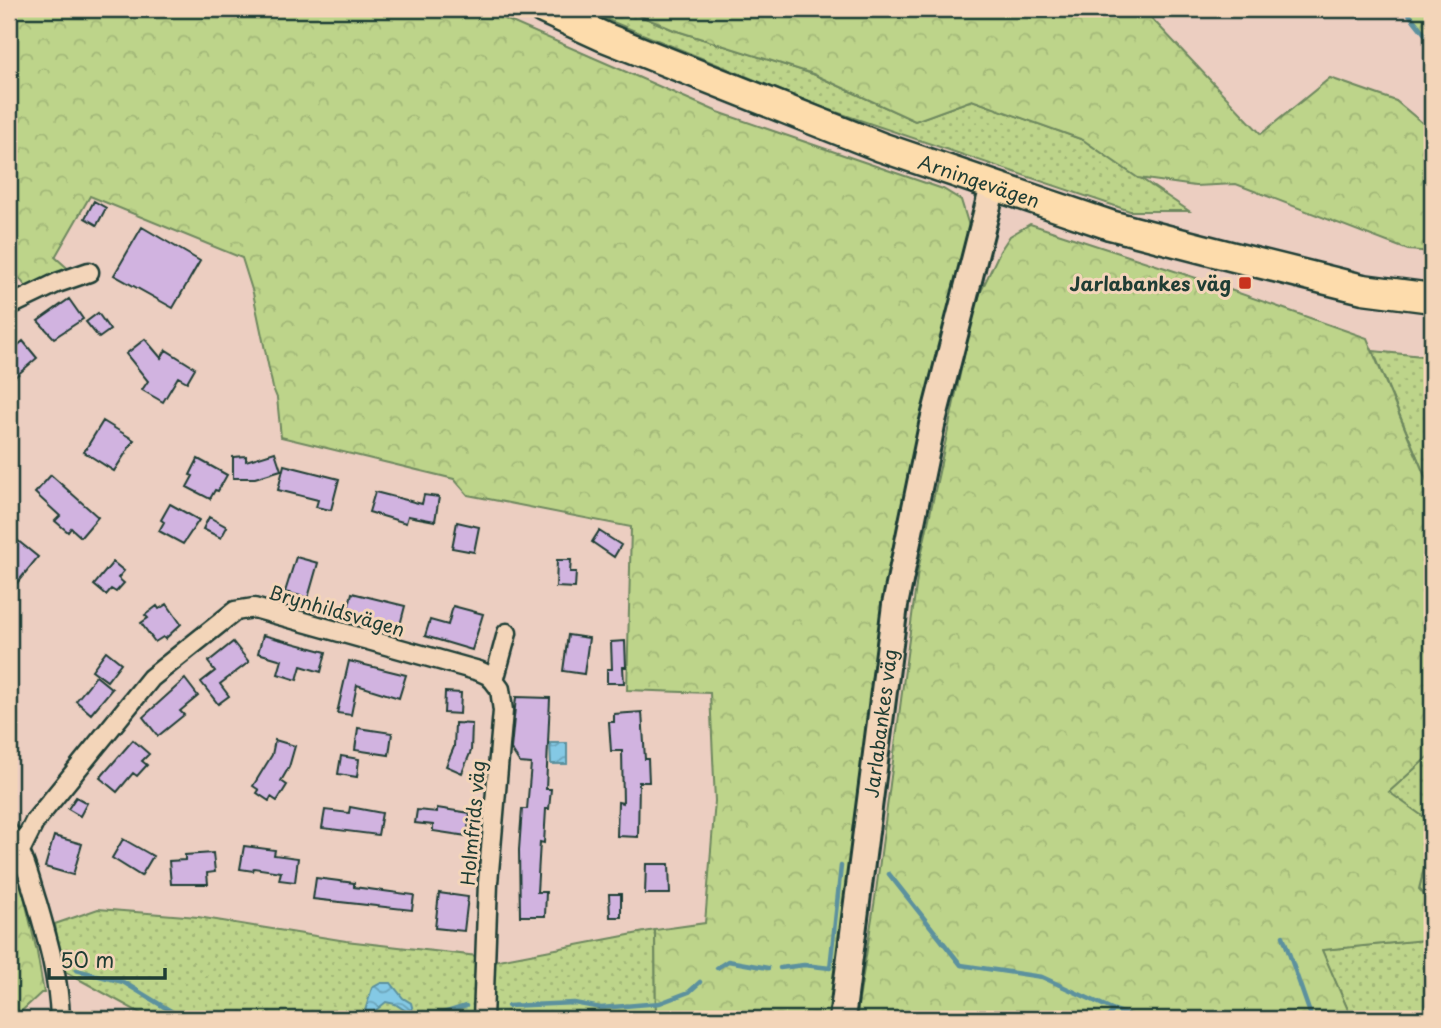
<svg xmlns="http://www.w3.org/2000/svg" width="1441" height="1028" font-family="'Playpen Sans',sans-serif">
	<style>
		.grass { fill: url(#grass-dots); stroke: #6e885f; stroke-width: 2 }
		.forest { fill: url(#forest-crowns); stroke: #6e885f; stroke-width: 2 }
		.water { fill: url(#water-waves); stroke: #5c919e; stroke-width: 2 }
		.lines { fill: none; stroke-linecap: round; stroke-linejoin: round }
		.stream { stroke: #5c919e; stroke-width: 4.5 }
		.building { fill: #d1b3e0; stroke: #1f3d34; stroke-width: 2 }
		.minor-casing { stroke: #1f3d34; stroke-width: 23 }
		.secondary-casing { stroke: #1f3d34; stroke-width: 30 }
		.primary-casing { stroke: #1f3d34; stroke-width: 33 }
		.minor { stroke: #f3d5b9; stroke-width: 18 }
		.secondary { stroke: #f3d5b9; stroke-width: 24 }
		.primary { stroke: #fddcac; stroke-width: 28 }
		.poi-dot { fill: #c8321e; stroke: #f3d5b9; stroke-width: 2.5 }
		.labels { text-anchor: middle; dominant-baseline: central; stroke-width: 6; stroke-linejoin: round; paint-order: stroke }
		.street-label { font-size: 19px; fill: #1f3d34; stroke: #f3d5b9 }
		.poi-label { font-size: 19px; font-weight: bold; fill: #1f3d34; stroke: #f3d5b9; text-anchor: end }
	</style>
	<defs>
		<pattern id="grass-dots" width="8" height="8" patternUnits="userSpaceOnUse" patternTransform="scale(1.75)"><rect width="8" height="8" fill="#bdd48a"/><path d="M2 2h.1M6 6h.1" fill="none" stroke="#a2b778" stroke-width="1.8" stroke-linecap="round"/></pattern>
		<pattern id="forest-crowns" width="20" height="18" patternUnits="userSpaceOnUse" patternTransform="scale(1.75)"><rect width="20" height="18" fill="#bdd48a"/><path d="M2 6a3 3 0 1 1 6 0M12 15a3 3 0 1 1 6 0" fill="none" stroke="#a2b778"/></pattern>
		<pattern id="water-waves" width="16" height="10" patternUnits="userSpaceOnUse" patternTransform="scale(1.75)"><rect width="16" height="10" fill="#84c9e5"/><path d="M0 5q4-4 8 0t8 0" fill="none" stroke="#6ba4ba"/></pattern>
	</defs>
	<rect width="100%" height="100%" fill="#eccec1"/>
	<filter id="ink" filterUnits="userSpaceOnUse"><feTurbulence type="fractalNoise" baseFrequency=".0143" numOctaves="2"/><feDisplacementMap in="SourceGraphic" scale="14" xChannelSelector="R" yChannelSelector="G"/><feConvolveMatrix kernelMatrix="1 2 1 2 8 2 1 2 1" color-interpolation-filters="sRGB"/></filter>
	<g filter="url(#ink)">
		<!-- grass -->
		<path class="grass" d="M581 9H624L674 30 813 74 915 121 972 100 1084 140 1189 211H1130L824 108Z
			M1373 351 1432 357V493Z
			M1432 753V823L1388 792Z
			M1432 836V904L1419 889Z
			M98 909 198 917 346 941 477 956 473 1019H151L62 970 55 924Z
			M655 930 656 1019H492L494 961Z
			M1432 933V1019H1352L1321 950 1423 940Z"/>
		<!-- forest -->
		<path class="forest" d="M9 9H482L718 112 943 189 961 200 969 226 913 455 881 621 830 1019H656L655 930 705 923 715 801 710 693 627 690 631 527 468 495 454 479 281 437 277 398 273 388 253 293 242 258 90 196 55 257 73 273 31 293 9 265Z
			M624 9H1143L1261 134 1330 78 1396 101 1432 131V252L1408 250 1236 184 1195 186 1138 178 1083 140 972 100 915 121 813 74 674 30Z
			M1407 9H1432V43Z
			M1030 224 1196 278 1367 338 1432 493V753L1389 792 1432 823V836L1419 889 1432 904V933L1424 940 1322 950 1352 1019H856L875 899 918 570 975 304 1000 251 1010 236Z
			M20 879 37 952 44 993H41L13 1019H9V887Z"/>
		<!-- water -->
		<path class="water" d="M550 743H567V764H551Z
			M381 983H391L403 998 411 1003 413 1011 409 1013 395 1004 386 1002 365 1019V1011L372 988Z"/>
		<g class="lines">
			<!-- stream -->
			<path class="stream" d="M1405 9 1432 43
				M889 874 961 965 1042 977 1114 1010 1140 1019
				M9 892 16 887
				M1283 936 1312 1019
				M717 968 728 961 768 968
				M780 968 804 965 830 968 841 866
				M76 970 123 982 184 1019
				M508 1006 574 1003 601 1008 660 1003 689 992 700 982
				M428 1018 466 1006
				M1106 1019 1114 1010"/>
		</g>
		<!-- building -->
		<path class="building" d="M94 201 106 208 97 225 85 218Z
			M142 227 200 261 173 308 114 275Z
			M69 299 83 319 54 338 38 321Z
			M98 313 110 330 99 338 86 322Z
			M145 339 161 358 166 350 195 368 187 382 178 377 163 402 142 390 148 381 126 354Z
			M23 341 37 358 9 382V353Z
			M103 421 134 440 114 471 84 452Z
			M275 452 281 470 255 478H233V457L246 456V461Z
			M198 459 227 475 218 491 215 490 210 499 187 487 193 476 190 475Z
			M284 465 339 479 331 510 316 507 318 500 278 490Z
			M51 475 98 517 81 537 71 528 68 532 55 521 60 516 35 493Z
			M375 492 422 504 424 495 439 497 435 521 408 516 406 523 369 512Z
			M170 504 199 520 183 544 159 531 164 522 161 520Z
			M209 517 227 527 221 538 203 529Z
			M457 522 479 527 474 552 452 548Z
			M599 531 621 545 614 557 592 542Z
			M17 540 38 557 17 583 9 577V551Z
			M296 557 318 563 308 598 285 592Z
			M557 560H571L570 572H576L575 588 556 587Z
			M113 562 124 571 118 578 124 583 116 592 111 589 106 595 94 585Z
			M352 593 405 606 399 629 347 613Z
			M167 604 181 624 165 639 163 637 155 642 141 623 148 618 145 615 157 606 159 609Z
			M453 606 483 614 472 650 425 636 430 620 448 625Z
			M263 635 326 652 321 672 301 666 297 680 278 674 282 660 258 653Z
			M568 635 589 638 584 674 563 671Z
			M625 641 626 667H623L624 683H607V669H612L611 642Z
			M233 642 249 662 220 684 229 696 218 704 201 682 215 671 208 662Z
			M106 651 121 663 107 681 92 670Z
			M349 661 406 675 399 698 357 685 351 715 337 713Z
			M96 676 112 689 91 714 76 701Z
			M185 679 198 696 180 711 184 715 158 736 143 717Z
			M445 692 461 693 460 714 444 713Z
			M516 697 550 698 546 789H551L549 809H546L544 843 540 842 537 892H546L545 916H520L519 850 522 809H527L531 764 520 763 511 749Z
			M642 712 645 759H648L649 782H639L638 837 617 836 618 802 623 803 622 751H611L609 722H614V714Z
			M455 723 472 724 471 751 462 773 446 766 454 747Z
			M358 728 392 733 389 755 355 750Z
			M133 740 149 754 142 761 147 765 137 776 133 773 117 792 100 778Z
			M275 740 295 746 289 767 281 781 287 785 277 801 271 797 269 801 257 793 259 790 253 786 272 755Z
			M341 756 359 759 357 777 338 774Z
			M76 797 87 803 80 816 68 809Z
			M350 807 382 813 378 835 322 828 325 810 349 813Z
			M437 808 470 813 467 836 433 831V825L415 823 417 810 437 812Z
			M54 836 82 844 73 875 45 867Z
			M123 839 153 856 141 876 112 858Z
			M244 846 275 850 274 855 298 858 295 882 279 880 281 872 254 868 253 871 240 869Z
			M213 853 215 872 207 873 208 884H171L169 861 185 860V855Z
			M646 864H669L670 894H645Z
			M316 878 354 883V887L414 895 412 910 313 899Z
			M439 893 468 897 464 931 435 928Z
			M609 894H621V917H610Z"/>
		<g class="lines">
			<!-- minor casing -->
			<g class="minor-casing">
				<path id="minor" d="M9 306 57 283 89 272
					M9 833C24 854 29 878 37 903 48 941 59 979 60 1019
					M21 849 35 821 151 678 235 611 254 608 479 671 488 675 494 681
					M483 1019 488 883 503 711 500 689 494 681 507 633"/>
			</g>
			<!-- secondary casing -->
			<g class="secondary-casing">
				<g id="secondary">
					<path id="s1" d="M842 1019 895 605 932 425 993 186"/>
				</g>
			</g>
			<!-- primary casing -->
			<g class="primary-casing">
				<g id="primary">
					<path id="s2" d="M543 9 604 37 881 147 1051 205 1110 225 1230 256 1363 289 1432 298"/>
				</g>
			</g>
			<!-- minor -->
			<use href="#minor" class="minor"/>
			<!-- secondary -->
			<use href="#secondary" class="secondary"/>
			<!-- primary -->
			<use href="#primary" class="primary"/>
		</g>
	</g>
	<!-- markers -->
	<rect class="poi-dot" x="1238" y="276" width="14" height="14" rx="3.5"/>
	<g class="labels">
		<!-- street labels -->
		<g class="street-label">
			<text stroke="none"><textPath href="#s2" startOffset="469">Arningevägen</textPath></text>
			<text transform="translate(337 610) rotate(16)">Brynhildsvägen</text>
			<text stroke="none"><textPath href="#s1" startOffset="298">Jarlabankes väg</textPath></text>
			<text transform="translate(472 823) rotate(-85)">Holmfrids väg</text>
		</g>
		<!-- poi labels -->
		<g class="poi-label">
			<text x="1231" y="283">Jarlabankes väg</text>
		</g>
	</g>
	<!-- margin -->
	<rect width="1441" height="1028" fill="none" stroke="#f3d5b9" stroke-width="35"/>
	<rect x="18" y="18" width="1406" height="993" fill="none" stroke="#1f3d34" stroke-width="2.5" filter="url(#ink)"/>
	<!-- scale -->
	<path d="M49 968v10h116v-10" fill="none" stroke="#1f3d34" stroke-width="3.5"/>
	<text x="60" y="968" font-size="21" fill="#1f3d34" stroke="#f3d5b9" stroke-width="5" paint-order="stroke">50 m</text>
</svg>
